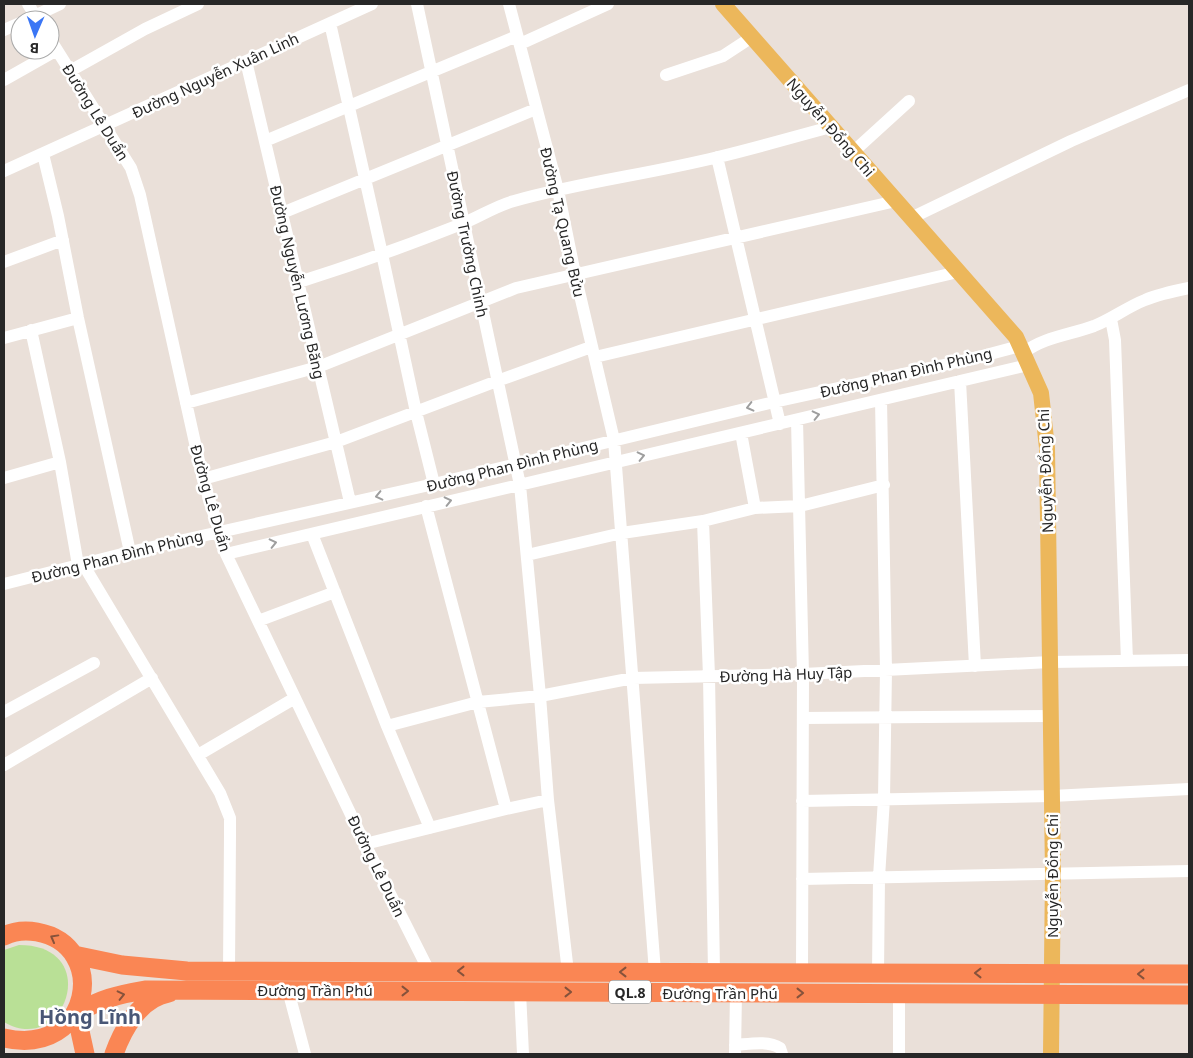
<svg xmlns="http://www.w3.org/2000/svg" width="1193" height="1058" font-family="'Noto Sans',sans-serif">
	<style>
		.park { fill: #b9e096 }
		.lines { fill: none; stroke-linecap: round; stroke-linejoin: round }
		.minor { stroke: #fff; stroke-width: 12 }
		.major { stroke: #ecb75b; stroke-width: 16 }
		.highway { stroke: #fa8654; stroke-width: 19 }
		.oneway { stroke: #9e9e9e }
		.oneway2 { stroke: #86523b }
		.labels { text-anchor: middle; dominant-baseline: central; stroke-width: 5; stroke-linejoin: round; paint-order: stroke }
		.shield { fill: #fff; stroke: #686868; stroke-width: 1 }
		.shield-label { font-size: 14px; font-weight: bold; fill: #272727 }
		.street-label { font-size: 15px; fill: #272727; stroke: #fff }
		.district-label { font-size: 20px; font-weight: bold; fill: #495776; stroke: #fff }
	</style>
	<rect width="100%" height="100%" fill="#eae0d9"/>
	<!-- park -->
	<path class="park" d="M19 945C104 945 65 1058 4 1022V950Z"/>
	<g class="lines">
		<!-- minor -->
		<path class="minor" d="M28 4 38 20
			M417 4 520 485 540 696 548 800 568 972
			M509 4 558 190 575 274 614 440 655 972
			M26 20 60 4
			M330 23 382 254 416 412 434 484
			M4 30 20 23
			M50 39 131 168 140 195 203 479 226 554 365 844 429 971
			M520 44 608 4
			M246 61 350 502
			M70 71 145 29 198 4
			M666 75 723 56 752 37
			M4 80 57 50
			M265 141 517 36
			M853 152 909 101
			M43 154 58 216 78 318 130 552
			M717 157 780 424
			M4 171 372 4
			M282 213 536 109
			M911 218 1071 141 1189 90
			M4 262 63 240
			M299 282C353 265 406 246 459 225 478 218 495 206 514 201 581 182 650 174 718 157 756 148 793 137 831 127
			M1111 319 1115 340 1127 661
			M31 330 60 462 78 565
			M4 338 78 318
			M1023 353C1044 337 1069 335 1094 326 1112 319 1127 307 1145 300 1159 294 1174 291 1189 288
			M595 357 958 272
			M960 381 975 666
			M186 403 318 367 516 288 896 201
			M797 420 803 674 802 973
			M741 433 755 508
			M4 478 60 462
			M203 479 336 442 497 381 591 347
			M426 506 506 809
			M703 521 709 676 714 972
			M312 534 387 726 430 828
			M226 554 1028 365
			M527 555 622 533 703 521 755 508 800 506 884 485
			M83 564 220 793 230 818V834L229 971
			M4 584 130 552 434 484 774 402 971 359 1020 346
			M258 621 335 592
			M4 712 94 663
			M803 718 1051 716
			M387 726 478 702 540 696 633 678 803 674 1050 662 1189 660
			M198 755 295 698
			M4 765 152 678
			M802 801 1052 796 1189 789
			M365 844 506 809 548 800
			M802 879 1189 871
			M878 973 879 877 884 799 886 670 881 400
			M288 990 305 1054
			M520 992 523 1054
			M735 1045C749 1044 768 1040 780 1048L782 1054
			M735 1054 736 992
			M899 1054V993"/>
		<!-- major -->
		<path class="major" d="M723 4 1016 337 1041 393 1047 448 1053 873 1051 1054"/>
		<!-- highway -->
		<path class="highway" d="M4 936C14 931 26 930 37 932 110 945 92 1058 4 1038
			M74 955 122 965 187 971 1189 974
			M85 1054 76 1013C102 999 116 995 145 990L1189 995
			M114 1054C123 1029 140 998 169 993"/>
	</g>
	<!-- one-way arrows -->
	<defs><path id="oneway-chevron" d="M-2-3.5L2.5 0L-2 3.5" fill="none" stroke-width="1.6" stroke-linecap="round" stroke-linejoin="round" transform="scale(1.25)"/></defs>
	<g class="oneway">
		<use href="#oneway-chevron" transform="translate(750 407) rotate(166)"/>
		<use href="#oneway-chevron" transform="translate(816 415) rotate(-13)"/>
		<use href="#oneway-chevron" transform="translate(641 456) rotate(-13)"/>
		<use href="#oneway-chevron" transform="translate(379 496) rotate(167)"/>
		<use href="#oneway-chevron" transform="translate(448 501) rotate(-13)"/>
		<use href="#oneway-chevron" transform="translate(273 543) rotate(-13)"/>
	</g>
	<g class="oneway2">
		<use href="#oneway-chevron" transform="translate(54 938) rotate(-151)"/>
		<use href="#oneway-chevron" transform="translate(461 971) rotate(-180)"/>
		<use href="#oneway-chevron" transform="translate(623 972) rotate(-180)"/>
		<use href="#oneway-chevron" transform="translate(978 973) rotate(-180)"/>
		<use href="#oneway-chevron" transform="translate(1141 974) rotate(-180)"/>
		<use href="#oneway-chevron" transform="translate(405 991)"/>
		<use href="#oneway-chevron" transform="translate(568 992)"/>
		<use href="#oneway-chevron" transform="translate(800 993)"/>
		<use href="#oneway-chevron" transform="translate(121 995) rotate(-13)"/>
	</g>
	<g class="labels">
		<!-- shield labels -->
		<rect class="shield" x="609" y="980.5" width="42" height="23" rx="4"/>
		<g class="shield-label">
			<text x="630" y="992">QL.8</text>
		</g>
		<!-- street labels -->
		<g class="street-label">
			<text transform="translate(215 75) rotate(-25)">Đường Nguyễn Xuân Linh</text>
			<text transform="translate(96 112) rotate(58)">Đường Lê Duẩn</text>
			<text transform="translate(831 127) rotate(49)">Nguyễn Đổng Chi</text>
			<text transform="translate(563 222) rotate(77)">Đường Tạ Quang Bửu</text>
			<text transform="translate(468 244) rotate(78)">Đường Trường Chinh</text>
			<text transform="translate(298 282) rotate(77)">Đường Nguyễn Lương Băng</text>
			<text transform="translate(906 372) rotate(-13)">Đường Phan Đình Phùng</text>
			<text transform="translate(512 465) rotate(-14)">Đường Phan Đình Phùng</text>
			<text transform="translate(1045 471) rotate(-92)">Nguyễn Đổng Chi</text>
			<text transform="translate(211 498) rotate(74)">Đường Lê Duẩn</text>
			<text transform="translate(117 556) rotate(-14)">Đường Phan Đình Phùng</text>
			<text transform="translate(786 674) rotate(-2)">Đường Hà Huy Tập</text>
			<text transform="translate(377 866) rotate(64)">Đường Lê Duẩn</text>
			<text transform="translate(1052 876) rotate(-90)">Nguyễn Đổng Chi</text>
			<text x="315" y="990">Đường Trần Phú</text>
			<text x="720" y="993">Đường Trần Phú</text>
		</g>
		<!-- district labels -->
		<g class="district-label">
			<text x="90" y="1016">Hồng Lĩnh</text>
		</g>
	</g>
	<!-- border -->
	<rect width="1193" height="1058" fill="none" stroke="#272727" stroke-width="10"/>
	<!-- north arrow -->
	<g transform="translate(35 35) rotate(182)"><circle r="24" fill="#ffffff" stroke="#a9a9a9"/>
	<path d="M0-4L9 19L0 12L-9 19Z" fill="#3b76f5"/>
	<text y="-8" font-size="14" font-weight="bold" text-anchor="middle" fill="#272727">B</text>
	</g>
</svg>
